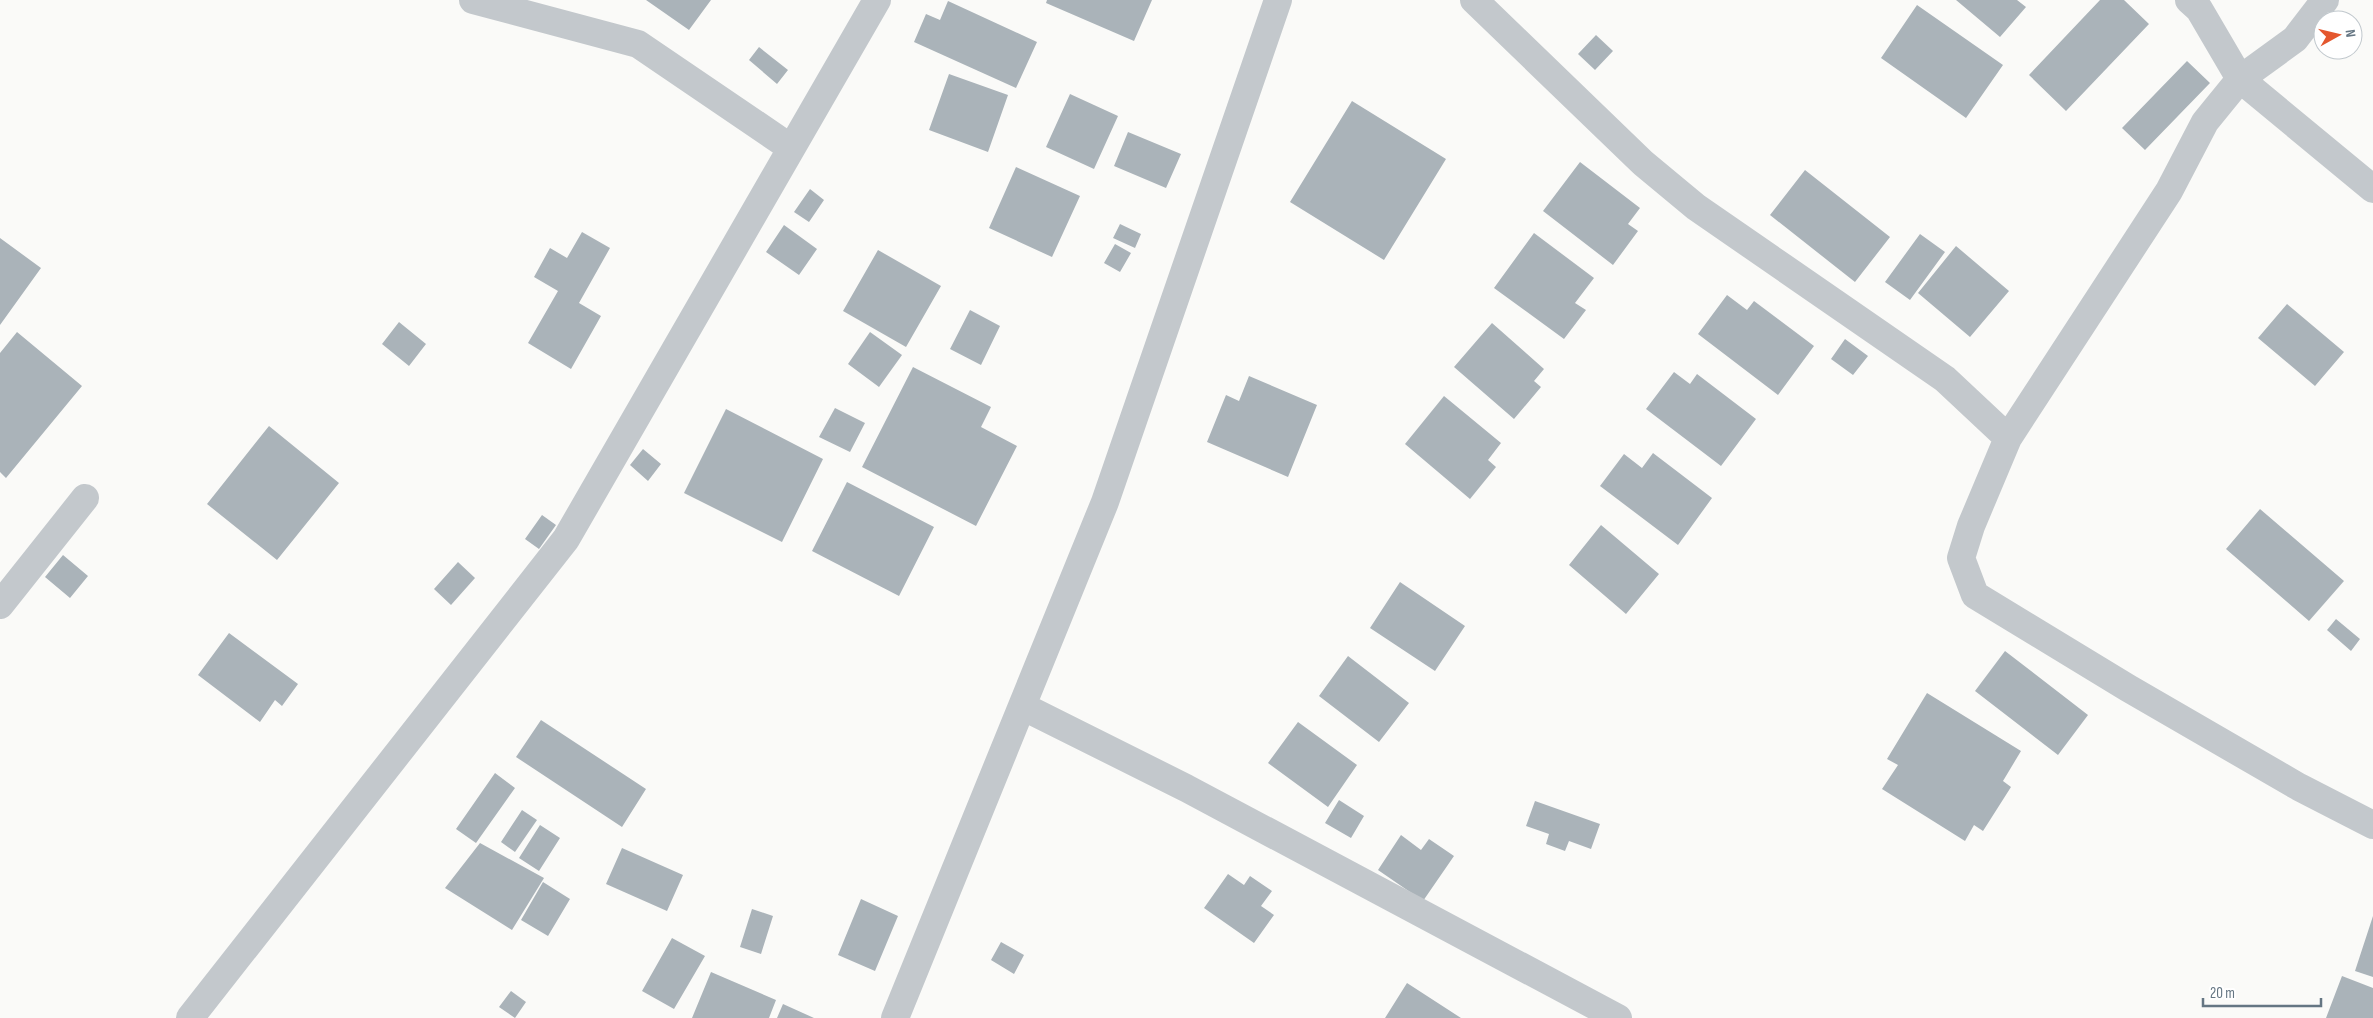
<svg xmlns="http://www.w3.org/2000/svg" width="2373" height="1018" font-family="'Sofia Sans Condensed',sans-serif">
	<style>
		.building { fill: #aab3b9 }
		.lines { fill: none; stroke-linecap: round; stroke-linejoin: round }
		.street { stroke: #c3c8cc; stroke-width: 28 }
	</style>
	<rect width="100%" height="100%" fill="#fafaf8"/>
	<!-- building -->
	<path class="building" d="M646 0H711L689 30Z
		M1047 0H1152L1134 41 1046 3Z
		M1956 0H2017L2026 7 2000 37Z
		M2100 0H2124L2149 24 2066 111 2029 75Z
		M948 1 1037 42 1016 88 914 42 926 14 940 20Z
		M1917 5 2003 65 1966 118 1881 58Z
		M1596 35 1613 51 1595 70 1578 54Z
		M759 47 788 70 777 84 749 60Z
		M2187 61 2210 83 2145 150 2122 128Z
		M949 74 1008 95 988 152 929 130Z
		M1070 94 1118 116 1094 169 1046 147Z
		M1352 101 1446 159 1384 260 1290 202Z
		M1128 132 1181 154 1166 188 1114 166Z
		M1580 162 1640 208 1628 224 1638 231 1613 265 1543 211Z
		M1016 167 1080 196 1052 257 989 228Z
		M1805 170 1890 237 1855 282 1770 215Z
		M810 189 824 200 809 222 794 212Z
		M1120 224 1141 234 1135 248 1113 238Z
		M784 225 817 249 799 275 766 252Z
		M582 232 610 248 579 303 601 316 571 369 528 343 558 291 534 277 550 248 567 258Z
		M1534 233 1594 278 1575 303 1586 310 1564 339 1494 288Z
		M1920 234 1945 252 1910 300 1885 282Z
		M0 238 41 268 0 325Z
		M1115 244 1131 253 1120 272 1104 263Z
		M1956 246 2009 291 1970 337 1918 293Z
		M878 250 941 286 906 347 843 311Z
		M1727 295 1747 310 1754 301 1814 346 1778 395 1698 334Z
		M2287 304 2344 352 2315 386 2258 338Z
		M970 310 1000 326 981 365 950 349Z
		M399 322 426 344 409 366 382 344Z
		M1492 323 1544 369 1534 381 1541 387 1514 419 1454 367Z
		M17 332 82 386 6 478 0 472V353Z
		M870 332 902 355 879 387 848 364Z
		M1845 339 1868 356 1853 375 1831 359Z
		M913 367 991 407 981 427 1017 446 976 526 862 467Z
		M1674 372 1690 384 1697 374 1756 419 1721 466 1646 409Z
		M1249 376 1317 405 1288 477 1207 442 1226 395 1239 401Z
		M1444 396 1501 443 1488 460 1496 467 1470 499 1405 444Z
		M835 408 865 423 850 452 819 437Z
		M726 409 823 459 782 542 684 493Z
		M269 426 339 483 277 560 207 504Z
		M643 449 661 464 648 481 630 465Z
		M1653 453 1712 498 1678 545 1600 486 1624 454 1642 468Z
		M847 482 934 527 899 596 812 551Z
		M2260 509 2344 581 2309 621 2226 549Z
		M542 515 556 525 539 549 525 539Z
		M1601 525 1659 574 1626 614 1569 565Z
		M63 555 88 576 70 598 45 577Z
		M458 562 475 578 451 605 434 589Z
		M1400 582 1465 626 1435 671 1370 628Z
		M2336 619 2360 639 2351 651 2327 630Z
		M229 633 298 684 282 706 275 700 260 722 198 675Z
		M2005 651 2088 715 2058 755 1975 691Z
		M1348 656 1409 703 1379 742 1319 696Z
		M1927 693 2021 751 2003 781 2011 787 1983 831 1974 825 1965 841 1882 789 1898 765 1887 759Z
		M541 720 646 789 622 827 516 757Z
		M1298 722 1357 765 1328 807 1268 763Z
		M495 773 515 788 476 843 456 829Z
		M1339 800 1364 816 1351 838 1325 823Z
		M1535 801 1600 824 1591 849 1569 841 1565 851 1546 844 1549 834 1526 826Z
		M522 810 537 820 515 852 501 842Z
		M540 825 560 838 539 871 519 858Z
		M1401 835 1421 850 1429 839 1454 856 1423 901 1378 870Z
		M480 843 544 878 512 930 445 888Z
		M622 848 683 875 667 911 606 884Z
		M1228 874 1244 885 1250 876 1272 891 1261 906 1274 915 1254 943 1204 908Z
		M543 882 570 899 548 936 521 920Z
		M861 899 898 916 875 971 838 955Z
		M752 909 773 916 761 954 740 947Z
		M2373 916V977L2355 971Z
		M672 938 705 956 674 1009 642 991Z
		M1001 942 1024 955 1014 974 991 960Z
		M711 972 776 1000 769 1018H692Z
		M2342 976 2373 988V1018H2326Z
		M1407 983 1461 1018H1385Z
		M511 991 526 1002 515 1018 499 1007Z
		M783 1004 814 1018H777Z"/>
	<g class="lines">
		<!-- street -->
		<path class="street" d="M473 0 638 44 791 148
			M1474 0 1643 163 1696 207 1945 379 2008 438
			M2189 0 2199 9 2240 79 2373 189
			M2325 0 2295 39 2240 79 2205 122 2169 191 2008 438 1971 526 1961 558 1975 595 2128 688 2299 787 2373 825
			M0 605 85 498
			M1022 706 1186 788 1618 1018
			M190 1018 566 539 877 0
			M895 1018 1105 502 1278 0"/>
	</g>
	<!-- north arrow -->
	<g transform="translate(2338 35) rotate(82)"><circle r="24" fill="#ffffff" stroke="#c1c8cd"/>
	<path d="M0-4L9 19L0 12L-9 19Z" fill="#e4572e"/>
	<text y="-8" font-size="14" font-weight="bold" text-anchor="middle" fill="#657683">N</text>
	</g>
	<!-- scale -->
	<path d="M2203 998v8h118v-8" fill="none" stroke="#657683" stroke-width="2.5"/>
	<text x="2210" y="998" font-size="15" fill="#657683" stroke="#ffffff" stroke-width="4" paint-order="stroke">20 m</text>
</svg>
